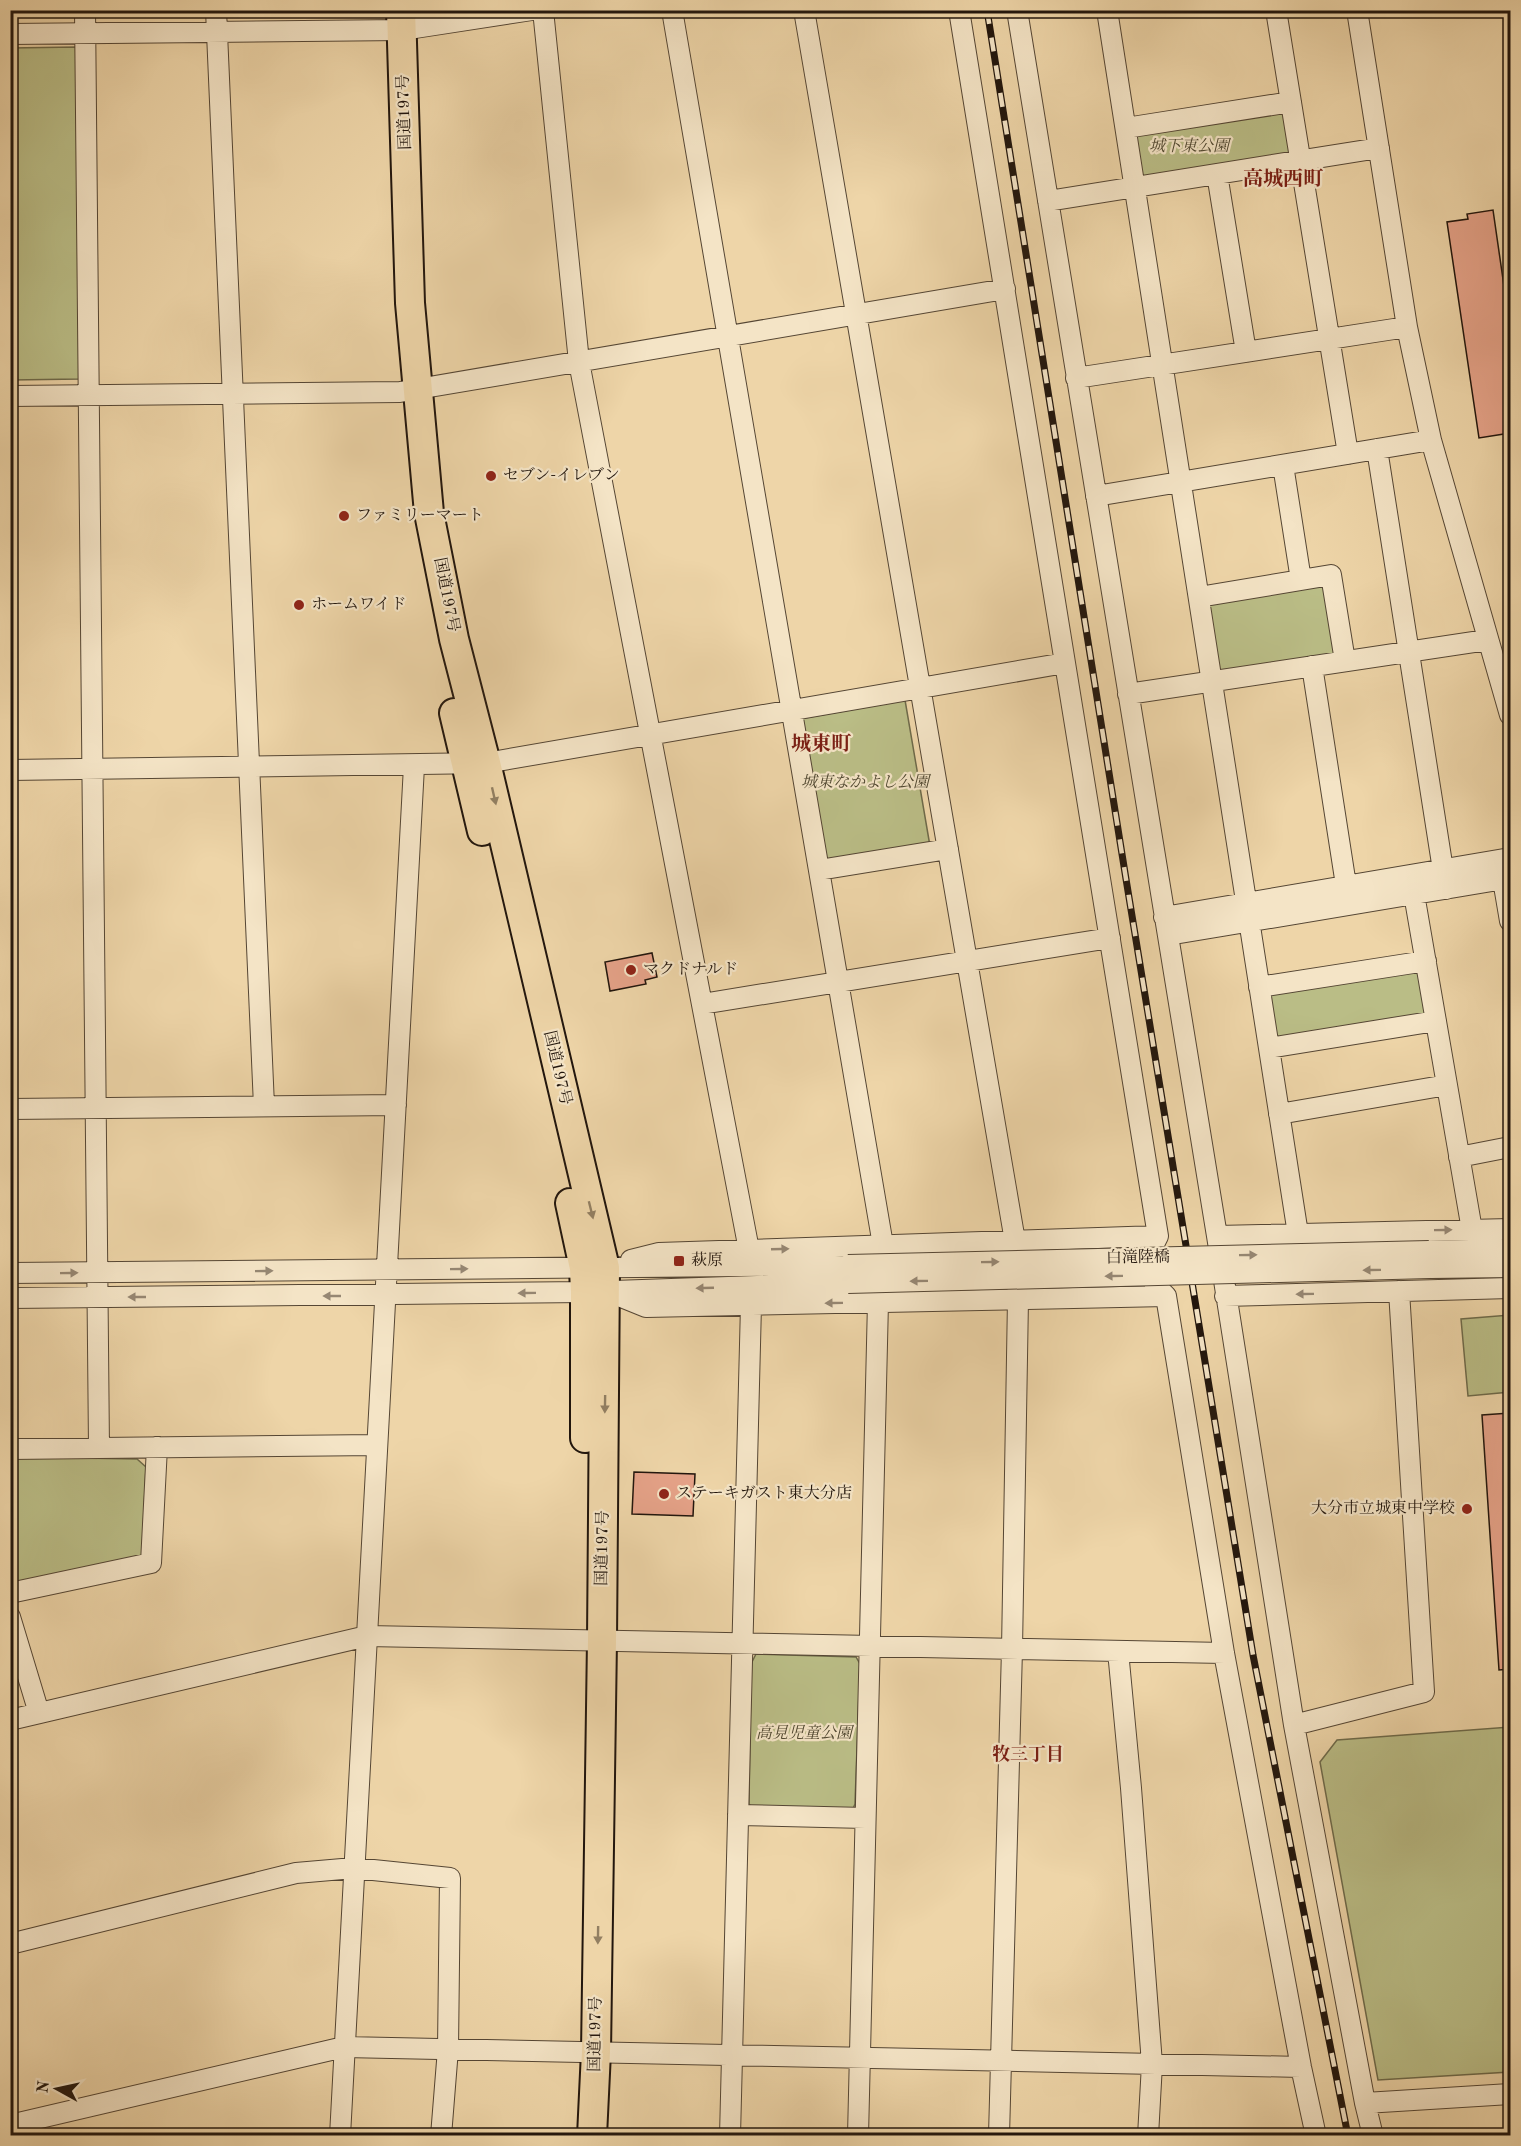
<svg xmlns="http://www.w3.org/2000/svg" width="1521" height="2146" font-family="'Old Standard TT','Noto Serif JP',serif">
	<style>
		.green { fill: #babd86; stroke: #6e6a4a; stroke-width: 1.5 }
		.building { fill: #e5a288; stroke: #22160d; stroke-width: 1.5 }
		.lines { fill: none; stroke-linecap: round; stroke-linejoin: round }
		.minor-casing { stroke: #554634; stroke-width: 22 }
		.highway-casing { stroke: #22160d; stroke-width: 32 }
		.minor { stroke: #f4e4c6; stroke-width: 20 }
		.highway { stroke: #eed5a8; stroke-width: 28 }
		.rail-casing { stroke: #22160d; stroke-width: 7 }
		.rail { stroke: #f4e4c6; stroke-width: 4.5; stroke-dasharray: 14; stroke-linecap: butt }
		.minor-bridge-casing { stroke: #554634; stroke-width: 22; stroke-linecap: butt }
		.minor-bridge { stroke: #f4e4c6; stroke-width: 20 }
		.oneway { fill: #927f62 }
		.oneway2 { fill: #968773 }
		.poi-dot { fill: #8f2418; stroke: #f4e4c6; stroke-width: 2 }
		.labels { text-anchor: middle; dominant-baseline: central; stroke-width: 4.5; stroke-linejoin: round; paint-order: stroke }
		.street-label { font-size: 16px; fill: #22160d; stroke: #f4e4c6 }
		.park-label { font-size: 16px; font-style: italic; fill: #504831; stroke: #f4e4c6 }
		.poi-label { font-size: 16px; fill: #22160d; stroke: #f4e4c6; text-anchor: start }
		.neighbourhood-label { font-size: 18px; font-weight: bold; fill: #7a1f14; stroke: #f4e4c6 }
		.quarter-label { font-size: 20px; font-weight: bold; fill: #7a1f14; stroke: #f4e4c6 }
	</style>
	<rect width="100%" height="100%" fill="#eed5a8"/>
	<filter id="stains"><feTurbulence type="fractalNoise" baseFrequency=".00333" numOctaves="4"/><feColorMatrix values="0 0 0 0 .2 0 0 0 0 .09 0 0 0 0 .02 0 0 0 .5 -.17"/></filter>
	<radialGradient id="worn" r=".72"><stop offset=".6" stop-color="#630" stop-opacity="0"/><stop offset="1" stop-color="#630" stop-opacity=".3"/></radialGradient>
	<!-- green -->
	<path class="green" d="M76 47 80 379 11 380 10 48Z
		M1287 109 1294 155 1143 177 1132 138 1138 131Z
		M1320 582 1328 587 1338 649 1331 656 1221 672 1214 666 1205 608 1211 601Z
		M905 700 930 846 824 865 799 719Z
		M1423 971 1429 1008 1424 1017 1278 1042 1272 1037 1270 991Z
		M1510 1315V1392L1468 1396 1461 1319Z
		M15 1457 137 1459 146 1467 142 1555 19 1583 11 1577V1467Z
		M756 1654 856 1657 860 1664 855 1804 852 1811 754 1810 749 1804 751 1664Z
		M1510 1727V2072L1378 2080 1320 1762 1337 1740Z"/>
	<!-- building -->
	<path class="building" d="M1493 210 1508 314H1504L1510 362V433L1479 438 1447 222 1468 219 1467 214Z
		M652 953 657 977 645 980 646 984 610 991 605 962Z
		M1510 1413V1669L1499 1670 1482 1415Z
		M634 1472 695 1474 693 1516 632 1514Z"/>
	<g class="lines">
		<!-- minor casing -->
		<g class="minor-casing">
			<path id="minor" d="M85 10 99 1448
				M216 10 264 1106
				M543 10 579 362 749 1250
				M672 10 883 1245
				M804 10 1015 1241 1018 1299 1012 1649 999 2136
				M959 10 1158 1236 1151 1250 1155 1285 1166 1296 1224 1653 1301 2067 1316 2136
				M1017 10 1217 1236 1294 1725 1365 2103 1373 2136
				M1107 10 1298 1234
				M1276 10 1348 454
				M1357 10 1407 327 1431 440 1510 715
				M10 34 402 30 532 10
				M1126 128 1291 102
				M1217 174 1246 352
				M1048 201 1379 148
				M1076 378 1407 327
				M10 396 400 392 1005 289
				M1377 449 1446 889
				M1283 465 1301 580
				M1096 496 1431 440
				M1199 597 1331 575 1345 661
				M1312 666 1348 898
				M1128 694 1487 640
				M10 770 486 763 1065 663
				M1501 868 1510 921
				M819 870 948 849
				M1414 894 1472 1230
				M1164 917 1510 858
				M1168 935 1510 878
				M1259 987 1426 961
				M702 1004 1110 938
				M1269 1048 1436 1021
				M10 1109 396 1105
				M1279 1114 1447 1085
				M1459 1157 1510 1147
				M1217 1236 1510 1229
				M1429 1251 1510 1249
				M631 1260 659 1253 1158 1236
				M1430 1268 1510 1267
				M10 1273 848 1265
				M614 1294 646 1307 1166 1296
				M1225 1296 1510 1288
				M10 1298 585 1292 848 1283
				M10 1449 377 1445
				M10 1593 151 1563 157 1447
				M10 1617 39 1713
				M1118 1651 1131 1788 1152 2064 1148 2136
				M10 1720 367 1636 1224 1653
				M1294 1725 1424 1692 1399 1291
				M738 1815 865 1818
				M10 1944 296 1873 354 1868 450 1878 448 2049 441 2136
				M1365 2103 1510 2094
				M10 2125 344 2047 1301 2067
				M340 2136 414 766
				M730 2136 751 1305
				M858 2136 878 1302"/>
		</g>
		<!-- highway casing -->
		<g class="highway-casing">
			<path id="highway" d="M401 10 410 303 429 513 454 639 486 763 605 1268 602 1640 596 2052 592 2136
				M454 713 482 831
				M570 1203 584 1268 585 1292V1438"/>
		</g>
		<!-- minor -->
		<use href="#minor" class="minor"/>
		<!-- highway -->
		<use href="#highway" class="highway"/>
		<!-- rail casing -->
		<g class="rail-casing">
			<path id="rail" d="M987 10 1126 879 1253 1655 1348 2136"/>
		</g>
		<!-- rail -->
		<use href="#rail" class="rail"/>
		<!-- minor-bridge casing -->
		<g class="minor-bridge-casing">
			<path id="minor-bridge" d="M848 1265 1429 1251
				M848 1283 1430 1268"/>
		</g>
		<!-- minor-bridge -->
		<use href="#minor-bridge" class="minor-bridge"/>
	</g>
	<!-- one-way arrows -->
	<defs><path id="oneway-solid" d="M-6-.8H1V-3.2L6.5 0L1 3.2V.8H-6Z" transform="scale(1.5)"/></defs>
	<g class="oneway">
		<use href="#oneway-solid" transform="translate(494 796) rotate(77)"/>
		<use href="#oneway-solid" transform="translate(591 1210) rotate(76)"/>
		<use href="#oneway-solid" transform="translate(605 1404) rotate(91)"/>
		<use href="#oneway-solid" transform="translate(598 1935) rotate(91)"/>
	</g>
	<g class="oneway2">
		<use href="#oneway-solid" transform="translate(1443 1230) rotate(-1)"/>
		<use href="#oneway-solid" transform="translate(780 1249) rotate(-2)"/>
		<use href="#oneway-solid" transform="translate(1248 1255) rotate(-1)"/>
		<use href="#oneway-solid" transform="translate(990 1262) rotate(-1)"/>
		<use href="#oneway-solid" transform="translate(459 1269) rotate(-1)"/>
		<use href="#oneway-solid" transform="translate(1372 1270) rotate(179)"/>
		<use href="#oneway-solid" transform="translate(264 1271) rotate(-1)"/>
		<use href="#oneway-solid" transform="translate(69 1273) rotate(-1)"/>
		<use href="#oneway-solid" transform="translate(1114 1276) rotate(179)"/>
		<use href="#oneway-solid" transform="translate(919 1281) rotate(179)"/>
		<use href="#oneway-solid" transform="translate(705 1288) rotate(178)"/>
		<use href="#oneway-solid" transform="translate(527 1293) rotate(179)"/>
		<use href="#oneway-solid" transform="translate(1305 1294) rotate(179)"/>
		<use href="#oneway-solid" transform="translate(332 1296) rotate(180)"/>
		<use href="#oneway-solid" transform="translate(137 1297) rotate(180)"/>
		<use href="#oneway-solid" transform="translate(834 1303) rotate(179)"/>
	</g>
	<!-- markers -->
	<g class="poi-dot">
		<circle cx="491" cy="476" r="6"/>
		<circle cx="344" cy="516" r="6"/>
		<circle cx="299" cy="605" r="6"/>
		<circle cx="631" cy="970" r="6"/>
		<rect x="673" y="1255" width="12" height="12" rx="3"/>
		<circle cx="664" cy="1494" r="6"/>
		<circle cx="1467" cy="1509" r="6"/>
	</g>
	<g class="labels">
		<!-- street labels -->
		<g class="street-label">
			<text transform="translate(405 112) rotate(-92)">国道197号</text>
			<text transform="translate(446 595) rotate(79)">国道197号</text>
			<text transform="translate(557 1068) rotate(77)">国道197号</text>
			<text transform="translate(1138 1258) rotate(-1)">白滝陸橋</text>
			<text transform="translate(603 1548) rotate(-89)">国道197号</text>
			<text transform="translate(596 2034) rotate(-89)">国道197号</text>
		</g>
		<!-- park labels -->
		<g class="park-label">
			<text x="1189" y="147">城下東公園</text>
			<text x="865" y="783">城東なかよし公園</text>
			<text x="804" y="1734">高見児童公園</text>
		</g>
		<!-- poi labels -->
		<g class="poi-label">
			<text x="503" y="476">セブン-イレブン</text>
			<text x="356" y="516">ファミリーマート</text>
			<text x="311" y="605">ホームワイド</text>
			<text x="643" y="970">マクドナルド</text>
			<text x="691" y="1261">萩原</text>
			<text x="676" y="1494">ステーキガスト東大分店</text>
			<text x="1455" y="1509" text-anchor="end">大分市立城東中学校</text>
		</g>
		<!-- neighbourhood labels -->
		<g class="neighbourhood-label">
			<text x="1028" y="1755">牧三丁目</text>
		</g>
		<!-- quarter labels -->
		<g class="quarter-label">
			<text x="1283" y="180">高城西町</text>
			<text x="821" y="745">城東町</text>
		</g>
	</g>
	<!-- margin -->
	<rect width="1521" height="2146" fill="none" stroke="#eed5a8" stroke-width="36"/>
	<rect x="12" y="12" width="1497" height="2122" fill="none" stroke="#22160d" stroke-width="3"/>
	<rect x="18" y="18" width="1485" height="2110" fill="none" stroke="#22160d" stroke-width="1.5"/>
	<!-- north arrow -->
	<g transform="translate(57 2089) rotate(278)" stroke="#f4e4c6" stroke-width="4.5" paint-order="stroke">
	<path d="M0-4.5L10 22L0 15L-10 22Z" fill="#22160d"/>
	<text y="-9" font-size="16" font-weight="bold" text-anchor="middle" fill="#22160d">N</text>
	</g>
	<rect width="100%" height="100%" filter="url(#stains)"/>
	<rect width="100%" height="100%" fill="url(#worn)"/>
</svg>
